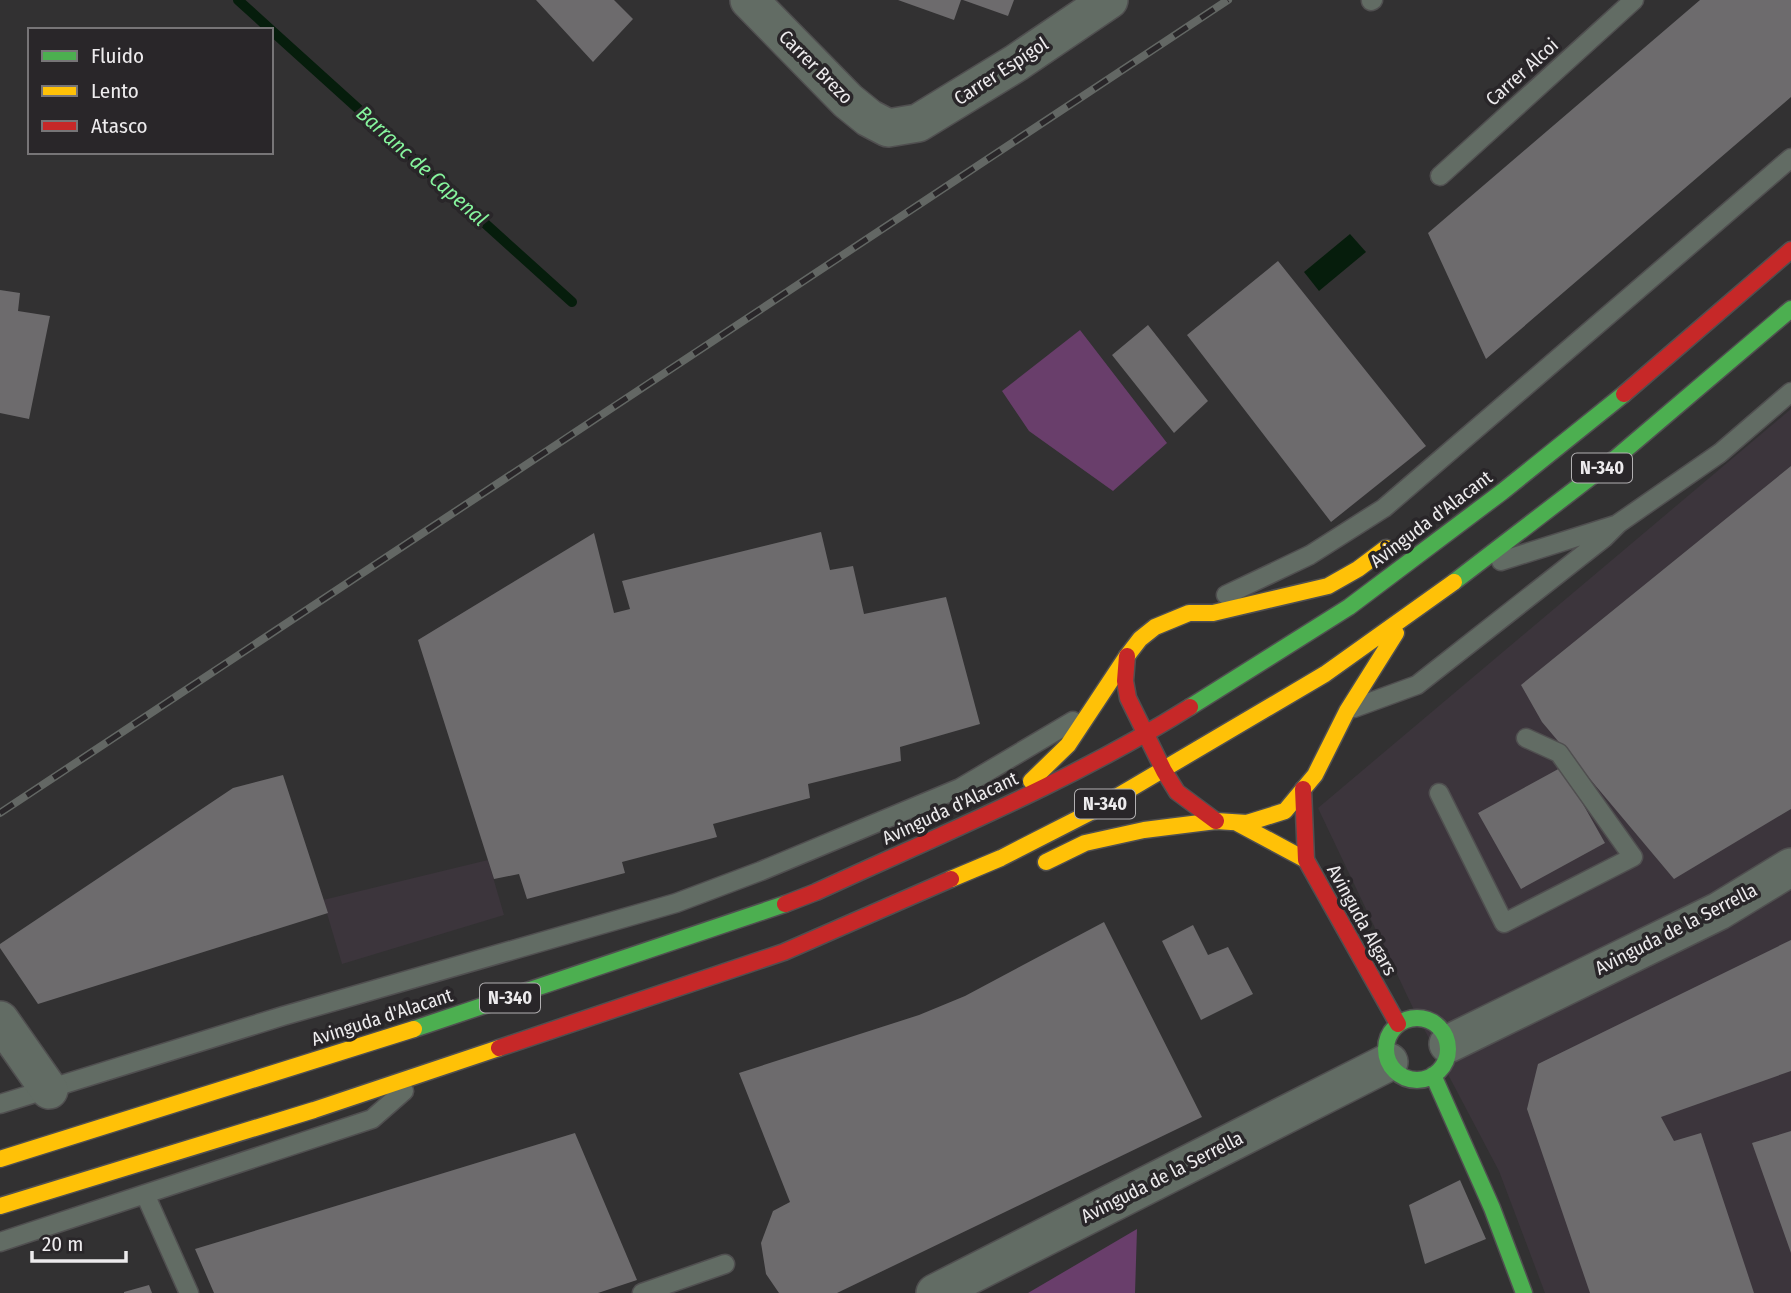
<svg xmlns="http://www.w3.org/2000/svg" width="1791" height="1293" font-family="'Fira Sans Condensed',sans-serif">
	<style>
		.built { fill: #3c353c }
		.green { fill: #693e6b }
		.water { fill: #061d0c }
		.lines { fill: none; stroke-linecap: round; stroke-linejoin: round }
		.stream { stroke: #061d0c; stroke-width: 10 }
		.building { fill: #6d6b6d }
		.lane-casing { stroke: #504f50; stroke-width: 21 }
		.street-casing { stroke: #504f50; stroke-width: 40 }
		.fast-casing { stroke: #504f50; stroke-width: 19 }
		.slow-casing { stroke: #504f50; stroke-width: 19 }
		.jam-casing { stroke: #504f50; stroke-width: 19 }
		.lane { stroke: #626c64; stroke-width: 18 }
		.street { stroke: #626c64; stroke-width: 37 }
		.fast { stroke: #4caf50; stroke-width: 16 }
		.slow { stroke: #ffc107; stroke-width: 16 }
		.jam { stroke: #c62828; stroke-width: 16 }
		.rail-casing { stroke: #636764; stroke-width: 8 }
		.rail { stroke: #292629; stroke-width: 5; stroke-dasharray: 16; stroke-linecap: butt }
		.labels { text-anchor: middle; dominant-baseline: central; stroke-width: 7; stroke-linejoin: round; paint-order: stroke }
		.shield { fill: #292629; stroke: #b2b0b2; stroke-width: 2 }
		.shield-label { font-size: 18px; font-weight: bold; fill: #edebed }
		.street-label { font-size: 19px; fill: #edebed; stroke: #292629 }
		.water-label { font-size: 21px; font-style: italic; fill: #86f49d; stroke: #292629 }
	</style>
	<rect width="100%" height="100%" fill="#323132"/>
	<!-- built -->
	<path class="built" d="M1791 409V1293H1545L1499 1171 1414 1010 1318 808Z
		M488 860 504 915 342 964 323 900Z"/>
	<!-- green -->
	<path class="green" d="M1080 330 1167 443 1113 491 1029 431 1002 391Z
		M1137 1229 1135 1293H1028Z"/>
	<!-- water -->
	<path class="water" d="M1350 234 1366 252 1319 291 1304 272Z"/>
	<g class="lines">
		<!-- stream -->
		<path class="stream" d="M238 0 271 30
			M271 30 572 302"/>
	</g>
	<!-- building -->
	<path class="building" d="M536 0H614L633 19 593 62Z
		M898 0H961L954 20Z
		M963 0H1014L1008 16Z
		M1700 0H1791V97L1486 359 1428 233Z
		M1278 261 1426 446 1331 522 1187 335Z
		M0 290 20 293 18 311 50 316 29 419 0 413Z
		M1148 325 1208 401 1174 433 1112 355Z
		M1791 466V809L1674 879 1542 722 1521 685Z
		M821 532 830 570 853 566 864 614 946 597 980 724 900 747 901 761 808 784 810 798 713 824 717 837 622 862 625 873 527 899 519 874 494 879 418 640 594 533 614 613 630 609 622 581Z
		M1562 767 1605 843 1521 889 1478 813Z
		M283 775 328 913 38 1004 0 948V944L233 788Z
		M1104 922 1202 1117 837 1293H779L766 1274 761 1243 773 1211 790 1202 739 1073 919 1015 965 996Z
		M1193 925 1208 955 1228 947 1253 994 1201 1020 1162 941Z
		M1791 940V1071L1661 1117 1674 1141 1701 1133 1754 1293H1590L1527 1109 1538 1064Z
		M1791 1131V1253L1752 1143Z
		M575 1133 637 1280 598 1293H214L195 1249Z
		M1460 1180 1486 1239 1425 1264 1409 1205Z
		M149 1285 152 1293H124V1292Z"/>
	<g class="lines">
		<!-- lane casing -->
		<g class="lane-casing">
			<path id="lane" d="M1371 1 1373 0
				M1440 176 1634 0
				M1501 561 1615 525
				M1226 595 1310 555 1384 508 1791 158
				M1354 708 1417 685 1604 538 1619 523 1720 453 1791 392
				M1439 793 1504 923 1633 857 1559 753 1526 738
				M0 1104 283 1016 676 903 761 871 960 788 1073 721
				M145 1194 189 1293
				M0 1242 372 1119 404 1091
				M642 1293 725 1264"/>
		</g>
		<!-- street casing -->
		<g class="street-casing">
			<path id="street" d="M749 0 848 101 869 118 888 128 918 123 1016 63 1109 0
				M0 1020 49 1090
				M1448 1044 1719 911 1791 867
				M935 1293 1389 1062"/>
		</g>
		<!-- fast casing -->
		<g class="fast-casing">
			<path id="fast" d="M1454 582 1617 457 1791 309
				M1190 707 1349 607 1502 492 1624 394
				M1386 1049a31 31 0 1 1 62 0a31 31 0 1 1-62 0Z
				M414 1029 785 904
				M1433 1075 1492 1208 1524 1293"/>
		</g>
		<!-- slow casing -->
		<g class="slow-casing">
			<path id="slow" d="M1031 781 1068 745 1127 656 1140 639 1155 627 1189 613H1213L1328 586 1358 569 1386 548
				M1237 823 1306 860
				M1046 862 1085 843 1144 830 1216 821 1247 823 1285 811 1315 775 1347 711 1396 633
				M951 879 1001 858 1091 812 1325 674 1454 582
				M0 1159 414 1029
				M0 1206 314 1110 499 1048"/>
		</g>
		<!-- jam casing -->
		<g class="jam-casing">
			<path id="jam" d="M1624 394 1791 250
				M1127 656 1125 681 1128 698 1164 771 1177 792 1216 821
				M1303 789 1306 860 1398 1024
				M785 904 816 892C942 834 1072 781 1190 707
				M499 1048 784 952 951 879"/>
		</g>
		<!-- lane -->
		<use href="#lane" class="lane"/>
		<!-- street -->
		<use href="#street" class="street"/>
		<!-- fast -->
		<use href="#fast" class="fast"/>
		<!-- slow -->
		<use href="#slow" class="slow"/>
		<!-- jam -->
		<use href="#jam" class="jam"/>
		<!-- rail casing -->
		<g class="rail-casing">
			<path id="rail" d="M0 813 1228 0"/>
		</g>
		<!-- rail -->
		<use href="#rail" class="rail"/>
	</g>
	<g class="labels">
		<!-- shield labels -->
		<g class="shield">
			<rect x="1572" y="453.5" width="60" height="29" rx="5"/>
			<rect x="1075" y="789.5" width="60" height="29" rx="5"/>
			<rect x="480" y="983.5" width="60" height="29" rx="5"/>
		</g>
		<g class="shield-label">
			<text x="1602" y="468">N-340</text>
			<text x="1105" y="804">N-340</text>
			<text x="510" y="998">N-340</text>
		</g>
		<!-- street labels -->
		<g class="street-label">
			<text transform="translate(816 67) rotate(45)">Carrer Brezo</text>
			<text transform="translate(1001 71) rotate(-33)">Carrer Espígol</text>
			<text transform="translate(1522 72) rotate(-42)">Carrer Alcoi</text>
			<text transform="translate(1431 519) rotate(-37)">Avinguda d'Alacant</text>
			<text transform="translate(950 808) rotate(-25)">Avinguda d'Alacant</text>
			<text transform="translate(1362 920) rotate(61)">Avinguda Algars</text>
			<text transform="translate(1676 929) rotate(-27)">Avinguda de la Serrella</text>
			<text transform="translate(382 1017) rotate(-18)">Avinguda d'Alacant</text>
			<text transform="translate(1162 1177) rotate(-27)">Avinguda de la Serrella</text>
		</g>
		<!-- water labels -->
		<g class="water-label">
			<text transform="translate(422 166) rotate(42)">Barranc de Capenal</text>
		</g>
	</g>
	<!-- legend -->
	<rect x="28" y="28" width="245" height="126" fill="#292629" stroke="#777577" stroke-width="2"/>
	<rect x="42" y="51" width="35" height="10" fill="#4caf50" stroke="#777577" stroke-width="2"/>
	<text x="91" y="63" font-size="21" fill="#edebed">Fluido</text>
	<rect x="42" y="86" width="35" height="10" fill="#ffc107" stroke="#777577" stroke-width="2"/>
	<text x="91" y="98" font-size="21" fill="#edebed">Lento</text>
	<rect x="42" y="121" width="35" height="10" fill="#c62828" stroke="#777577" stroke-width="2"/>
	<text x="91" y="133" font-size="21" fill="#edebed">Atasco</text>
	<!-- scale -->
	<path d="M32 1251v10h94v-10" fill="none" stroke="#edebed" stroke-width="3.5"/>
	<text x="42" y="1251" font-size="21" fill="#edebed" stroke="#292629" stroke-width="5" paint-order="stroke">20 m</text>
</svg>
